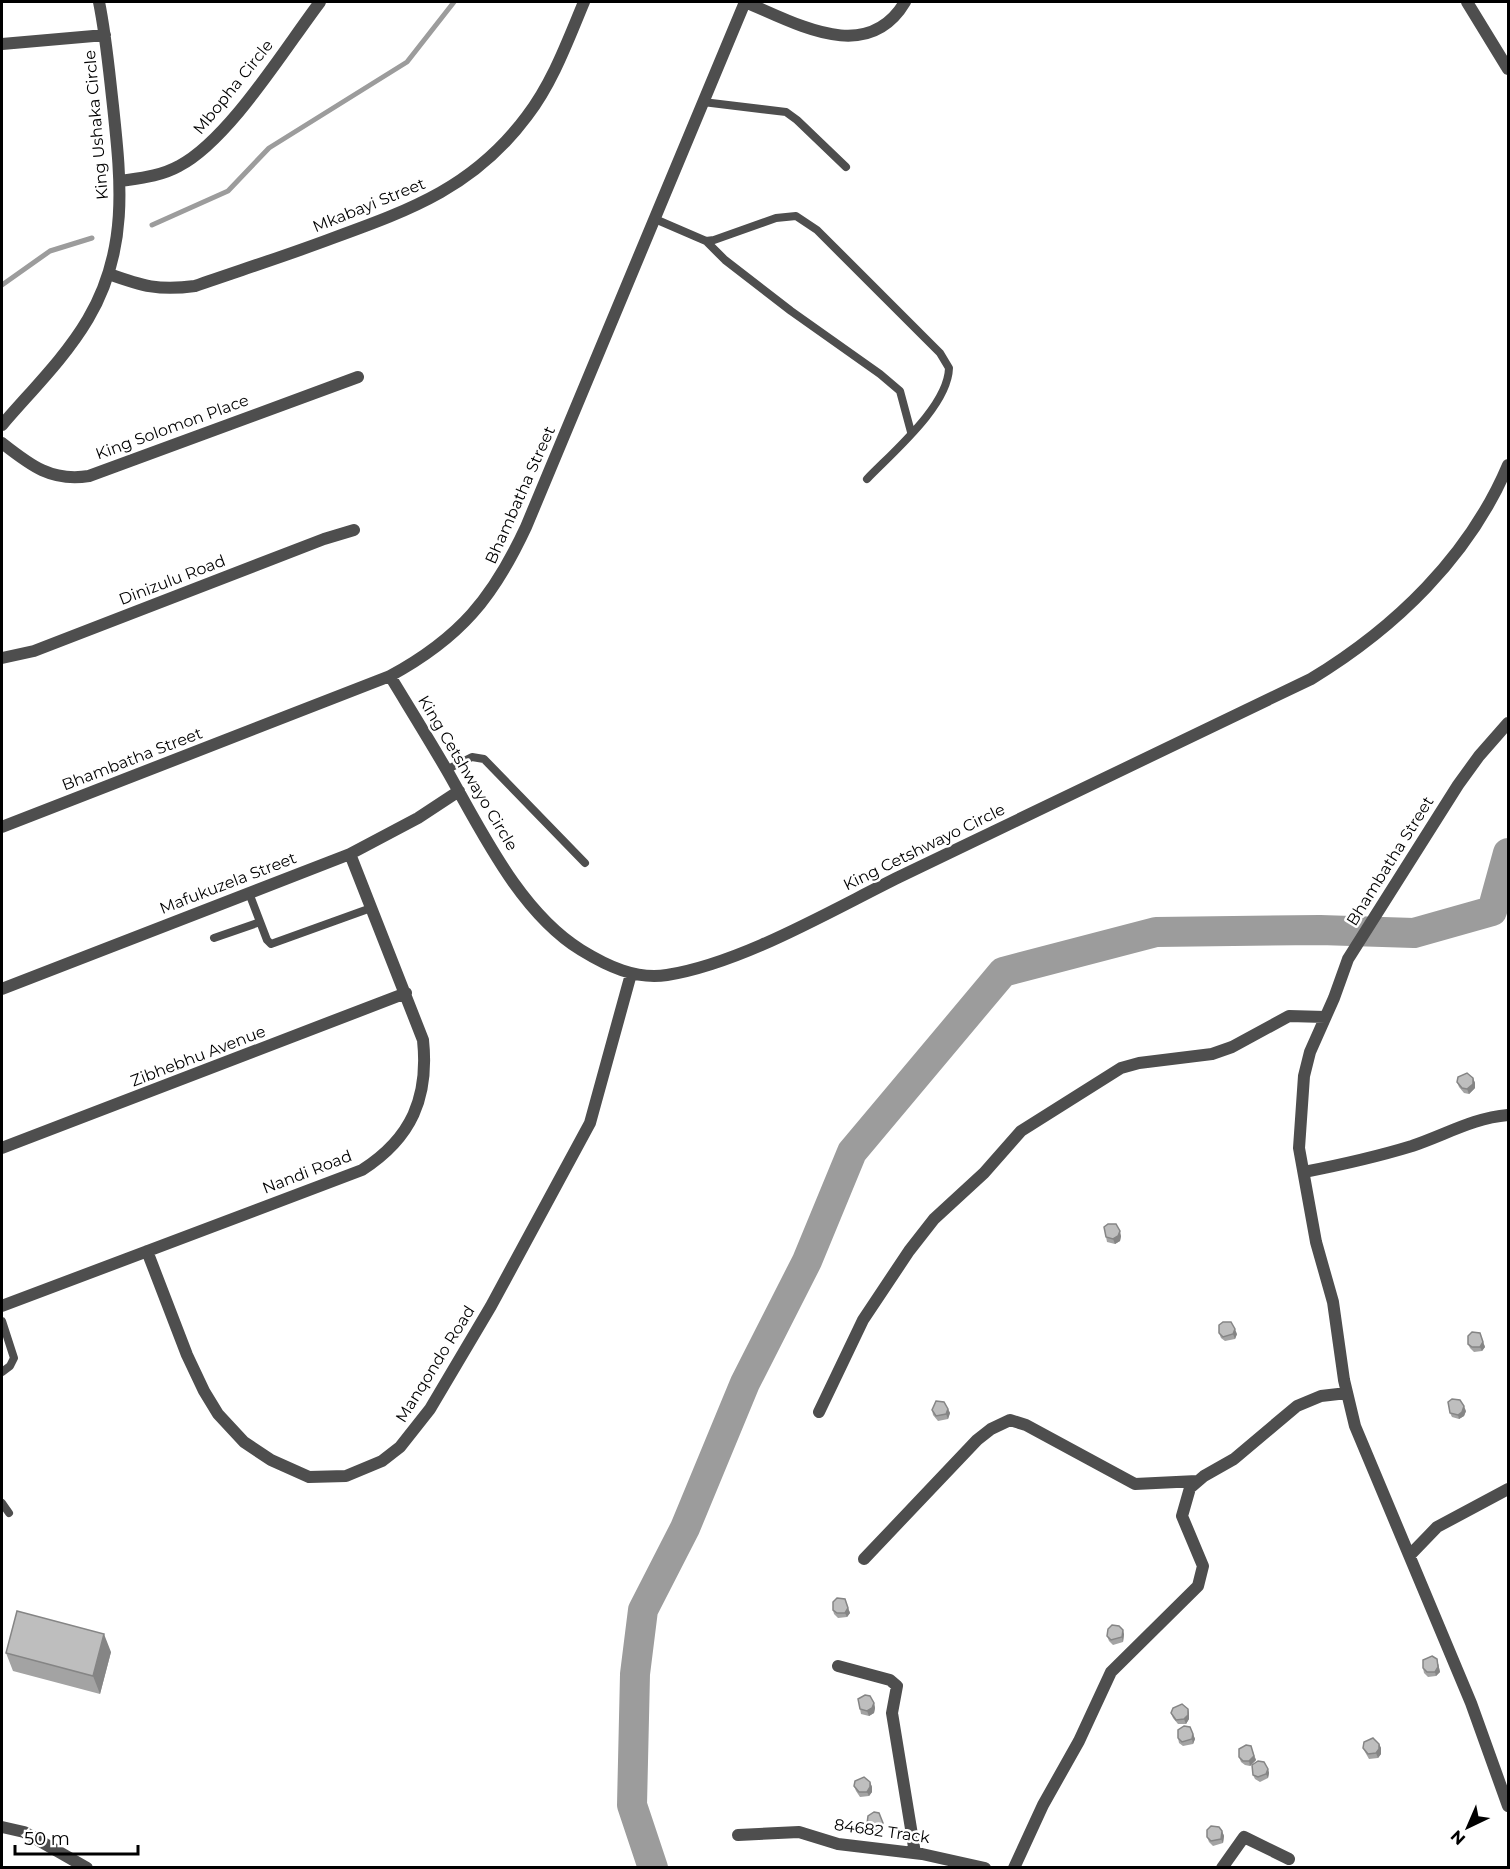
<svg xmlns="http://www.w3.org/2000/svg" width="1510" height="1869" font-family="Montserrat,sans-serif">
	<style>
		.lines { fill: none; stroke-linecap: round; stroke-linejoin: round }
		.stream { stroke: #9c9c9c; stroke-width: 5 }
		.river { stroke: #9c9c9c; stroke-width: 30 }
		.lane { stroke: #4e4e4e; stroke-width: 8 }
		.street { stroke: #4e4e4e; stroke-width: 12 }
		.wall { fill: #a3a3a3 }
		.shaded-wall { fill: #858585 }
		.building { fill: #bebebe; stroke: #858585; stroke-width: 1.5 }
		.labels { text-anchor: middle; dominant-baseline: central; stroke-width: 5; stroke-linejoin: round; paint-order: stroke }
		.street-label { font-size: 16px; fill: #000; stroke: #fff }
	</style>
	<rect width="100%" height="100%" fill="#fff"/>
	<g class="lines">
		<!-- stream -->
		<path class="stream" d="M152 225 228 191 269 148 407 62 454 2
			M2 285 50 251 92 238"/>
		<!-- river -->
		<path class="river" d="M653 1868 632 1805 635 1674 643 1610 685 1528 745 1383 807 1261 852 1152 1003 972 1156 932 1320 930 1414 933 1492 911 1508 853"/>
		<!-- lane -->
		<path class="lane" d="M703 102 786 112 797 120 846 167
			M655 219 706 241 714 240 776 218 796 216 817 230 940 353 949 368C948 406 893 452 867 479
			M706 241 725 260 791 311 880 374 900 391 911 432
			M446 770 472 757 484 759 585 863
			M249 893 267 940 271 944 371 908
			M214 938 260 922
			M2 1321 14 1358 10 1366 2 1372
			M2 1503 9 1513"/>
		<!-- street -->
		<path class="street" d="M745 2C796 23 867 66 905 2
			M1467 2 1508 69
			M2 44 105 35
			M121 181C141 178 161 176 179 166 229 140 285 48 320 2
			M109 274C142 286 159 291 195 286 241 270 288 255 333 238 413 209 475 186 527 116 553 82 568 40 584 2
			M2 425C31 391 65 358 88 319 129 250 121 181 113 106 109 71 106 36 99 2
			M2 443C30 465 51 482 89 476L358 377
			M2 658 34 651 324 539 354 530
			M390 676C410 709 430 741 449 774 483 834 521 913 581 950 607 966 636 980 667 975 742 963 830 911 899 877 1036 811 1173 745 1311 679 1395 628 1469 557 1508 465
			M1508 723 1479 756 1458 785 1348 959 1334 998 1310 1052 1304 1076 1299 1148 1316 1242 1333 1302 1344 1380 1355 1426 1471 1703 1508 1806
			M2 827 390 676C460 638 493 598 526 527L745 2
			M2 989 350 854 418 818 459 791
			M2 1148 406 993
			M1304 1172C1340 1165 1376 1157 1412 1146 1445 1135 1473 1118 1508 1115
			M147 1251 187 1355 204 1391 218 1414 244 1442 271 1460 309 1477 346 1476 382 1461 400 1447 430 1409 491 1306 590 1123 631 974
			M2 1306 362 1170C412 1138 429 1097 423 1040L350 854
			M819 1412 863 1320 909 1251 934 1219 984 1173 1021 1131 1121 1068 1139 1063 1212 1054 1232 1047 1289 1016 1325 1017
			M1410 1555 1437 1527 1508 1489
			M864 1559 977 1440 991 1429 1010 1420 1026 1425 1135 1484 1197 1481
			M838 1666 890 1680 897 1686 892 1713 915 1853
			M2 1827 24 1832 87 1868
			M738 1835 799 1832 838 1844 922 1854 985 1868
			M1014 1868 1043 1805 1079 1741 1111 1672 1198 1586 1203 1566 1182 1516 1190 1488 1204 1476 1234 1459 1297 1406 1321 1396 1347 1393
			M1222 1868 1244 1837 1289 1859"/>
	</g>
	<!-- wall -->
	<path class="wall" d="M1473 1078 1475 1083V1088L1469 1094 1464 1093 1459 1087 1457 1082Z
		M1121 1236 1120 1241 1115 1244 1107 1242 1106 1237Z
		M1219 1333 1237 1334 1235 1339 1225 1341 1221 1338Z
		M1480 1333 1485 1347 1482 1351 1474 1352 1470 1348 1468 1344Z
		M948 1409 950 1413 948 1419 938 1421 933 1415 932 1410Z
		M1466 1411 1464 1416 1459 1419 1452 1417 1450 1413Z
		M845 1599 850 1613 847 1617 838 1618 834 1614 833 1610Z
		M1124 1634 1123 1642 1113 1645 1109 1641 1107 1636Z
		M111 1652 100 1694 13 1671 6 1653Z
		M1437 1659 1440 1672 1436 1676 1428 1677 1424 1673 1423 1668Z
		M874 1703 875 1708 874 1713 869 1716 861 1714 860 1709Z
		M1188 1709 1189 1714V1719L1186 1724H1178L1173 1718 1171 1713Z
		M1193 1734 1195 1739 1193 1744 1183 1746 1179 1743 1178 1738Z
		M1379 1744 1381 1748V1754L1378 1758 1369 1759 1365 1752 1363 1748Z
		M1251 1746 1256 1760 1250 1766 1245 1765 1241 1762 1239 1757Z
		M1268 1769 1269 1773 1268 1778 1260 1782 1255 1779 1253 1775Z
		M870 1782 872 1787V1792L869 1796 860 1797 856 1791 854 1786Z
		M879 1813 884 1828 879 1833H873L869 1829 867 1824Z
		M1222 1831 1224 1836 1223 1843 1213 1846 1209 1842 1207 1837Z"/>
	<!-- shaded-wall -->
	<path class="shaded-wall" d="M1473 1078 1475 1083V1088L1469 1094 1467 1089Z
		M1120 1231 1121 1236 1120 1241 1115 1244 1113 1239Z
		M1235 1329 1237 1334 1235 1339 1233 1334Z
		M1483 1342 1485 1347 1482 1351 1480 1347Z
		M1464 1406 1466 1411 1464 1416 1459 1419 1458 1415Z
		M948 1409 950 1413 948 1419 946 1414Z
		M848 1608 850 1613 847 1617 845 1613Z
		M1123 1630 1124 1634 1123 1642 1122 1637Z
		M104 1634 111 1652 100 1694 93 1676Z
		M1437 1659 1440 1672 1436 1676 1435 1672Z
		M874 1703 875 1708 874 1713 869 1716 867 1711Z
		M1188 1709 1189 1714V1719L1186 1724 1184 1719Z
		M1193 1734 1195 1739 1193 1744 1192 1739Z
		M1379 1744 1381 1748V1754L1378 1758 1376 1753Z
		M1254 1756 1256 1760 1250 1766 1249 1761Z
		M1268 1769 1269 1773 1268 1778 1266 1774Z
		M870 1782 872 1787V1792L869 1796 867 1792Z
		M883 1823 884 1828 879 1833 877 1828Z
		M1222 1831 1224 1836 1223 1843 1221 1839Z"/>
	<!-- building -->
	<path class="building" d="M1467 1073 1473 1078V1084L1467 1089 1462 1088 1457 1082 1458 1077Z
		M1108 1224H1116L1120 1231 1118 1236 1113 1239 1106 1237 1104 1227Z
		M1223 1322H1231L1235 1329 1233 1334 1223 1337 1219 1333V1325Z
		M1472 1332 1480 1333 1483 1342 1480 1347H1472L1468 1344V1336Z
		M1452 1399 1460 1400 1464 1406 1462 1412 1458 1415 1450 1413 1448 1402Z
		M936 1401 944 1402 948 1409 946 1414 936 1416 932 1410Z
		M837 1598 845 1599 848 1608 845 1613H837L833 1610V1602Z
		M17 1611 104 1634 93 1676 6 1653Z
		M1112 1625 1119 1626 1123 1630 1122 1637 1111 1640 1107 1636 1108 1629Z
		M1432 1656 1437 1659 1438 1667 1435 1672H1427L1423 1668V1660Z
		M865 1695 870 1696 874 1703 872 1708 867 1711 860 1709 858 1699Z
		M1182 1704 1188 1709V1715L1184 1719 1176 1720 1171 1713 1173 1708Z
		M1184 1726 1190 1727 1193 1734 1192 1739 1182 1742 1178 1738V1730Z
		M1373 1738 1379 1744V1749L1376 1753 1368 1754 1363 1748 1364 1742Z
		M1246 1745 1251 1746 1254 1756 1249 1761H1243L1239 1757V1749Z
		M1258 1761 1264 1762 1268 1769 1266 1774 1258 1777 1253 1775 1252 1765Z
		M864 1777 870 1782V1787L867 1792H859L854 1786 855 1781Z
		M874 1812 879 1813 883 1823 877 1828H871L867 1824 868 1816Z
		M1211 1826 1219 1827 1222 1831 1221 1839 1211 1841 1207 1837V1830Z"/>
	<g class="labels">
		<!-- street labels -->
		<g class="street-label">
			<text transform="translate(233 87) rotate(-51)">Mbopha Circle</text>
			<text transform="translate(96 125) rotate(-95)">King Ushaka Circle</text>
			<text transform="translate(369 205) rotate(-22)">Mkabayi Street</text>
			<text transform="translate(172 427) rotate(-20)">King Solomon Place</text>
			<text transform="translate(520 495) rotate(-66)">Bhambatha Street</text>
			<text transform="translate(172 580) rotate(-21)">Dinizulu Road</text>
			<text transform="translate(132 759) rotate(-21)">Bhambatha Street</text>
			<text transform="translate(468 773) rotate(59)">King Cetshwayo Circle</text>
			<text transform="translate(924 847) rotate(-26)">King Cetshwayo Circle</text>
			<text transform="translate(1390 861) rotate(-58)">Bhambatha Street</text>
			<text transform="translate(228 883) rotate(-21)">Mafukuzela Street</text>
			<text transform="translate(198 1056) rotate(-21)">Zibhebhu Avenue</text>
			<text transform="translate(307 1172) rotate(-21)">Nandi Road</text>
			<text transform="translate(435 1364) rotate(-58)">Manqondo Road</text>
			<text transform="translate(882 1831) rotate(8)">84682 Track</text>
		</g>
	</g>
	<!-- border -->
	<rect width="1510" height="1869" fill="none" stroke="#000000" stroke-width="6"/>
	<!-- north arrow -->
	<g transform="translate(1468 1827) rotate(224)" stroke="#ffffff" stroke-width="4.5" paint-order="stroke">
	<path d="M0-4.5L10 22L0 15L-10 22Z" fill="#000000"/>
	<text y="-9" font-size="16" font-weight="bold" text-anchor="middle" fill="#000000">N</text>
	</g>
	<!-- scale -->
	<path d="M15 1845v9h123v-9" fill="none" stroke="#000000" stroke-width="3"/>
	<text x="24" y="1845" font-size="18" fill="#000000" stroke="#ffffff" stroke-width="4.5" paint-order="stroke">50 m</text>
</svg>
